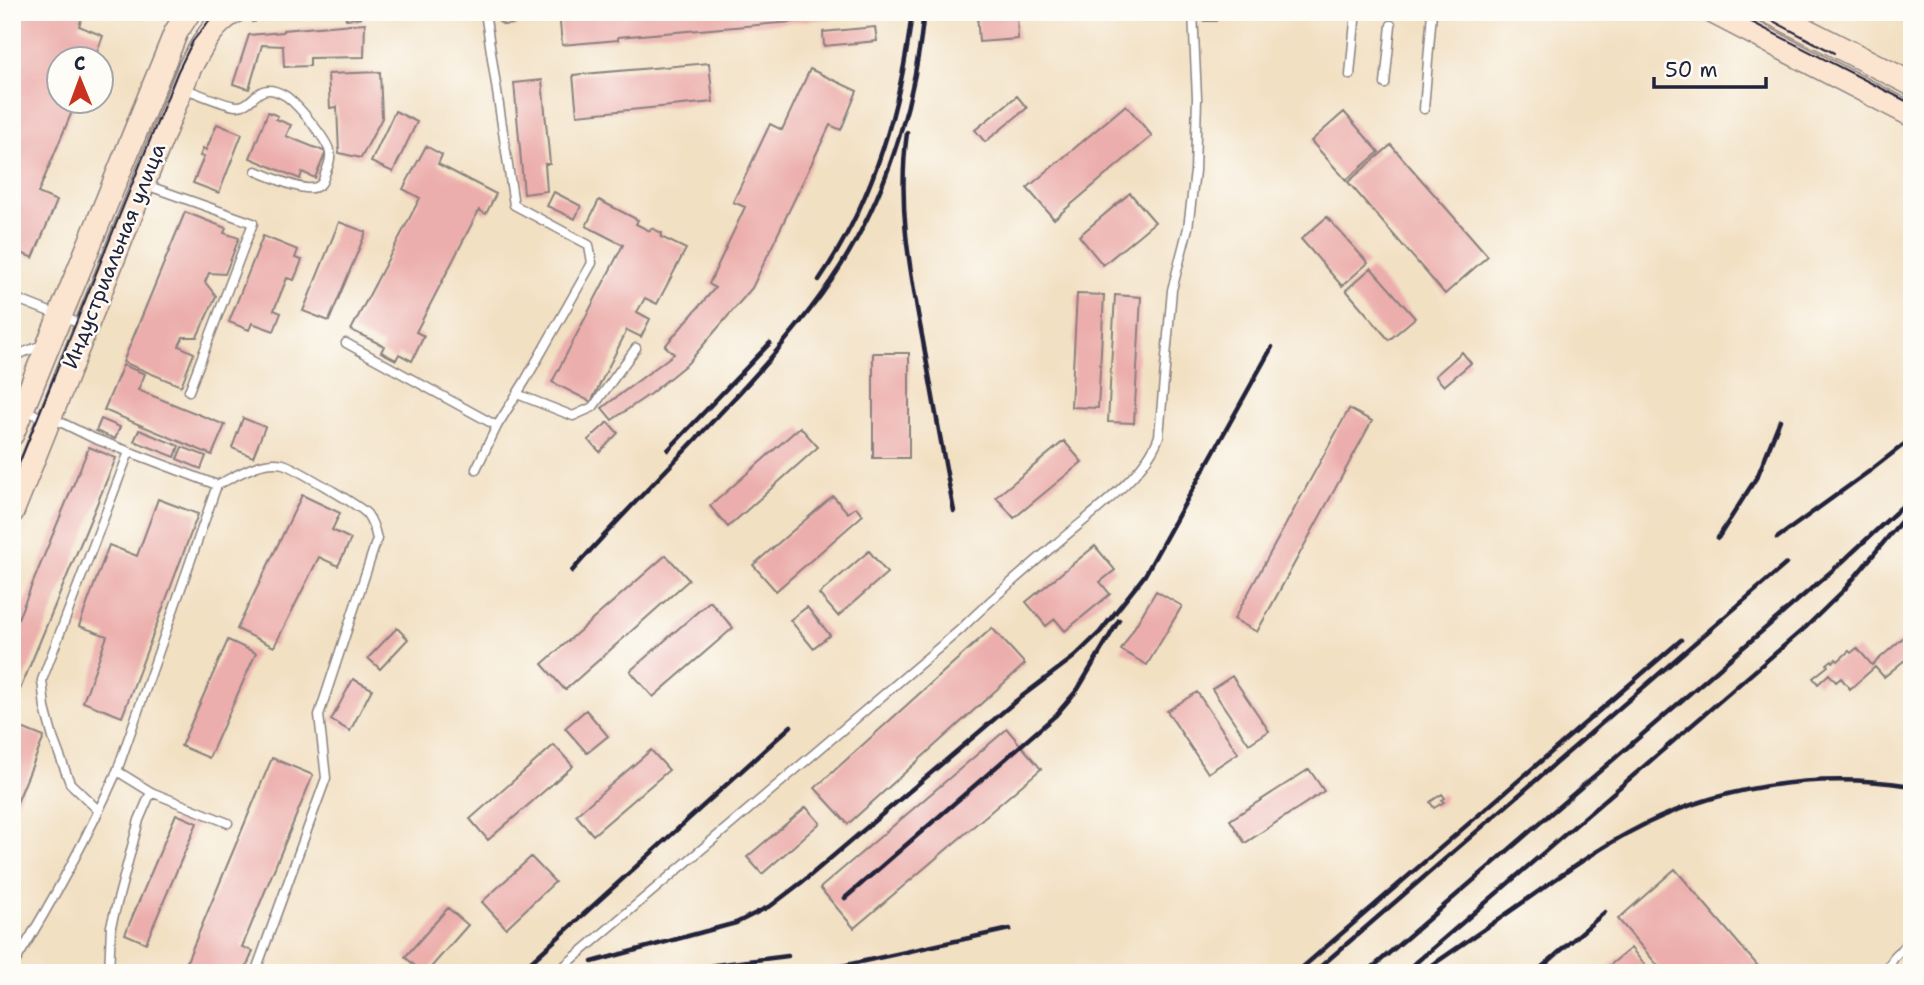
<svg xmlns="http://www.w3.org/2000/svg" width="1924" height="985" font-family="'Shantell Sans',sans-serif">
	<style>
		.building { fill: #ecaeac }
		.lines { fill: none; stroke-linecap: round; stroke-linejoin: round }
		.lane-casing { stroke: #8a817f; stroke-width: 11 }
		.secondary-casing { stroke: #8a817f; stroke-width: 26 }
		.path { stroke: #8a817f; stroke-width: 2.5; stroke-dasharray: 5 5; stroke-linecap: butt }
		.lane { stroke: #fff; stroke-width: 8 }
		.secondary { stroke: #fce5d0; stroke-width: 23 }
		.tram { stroke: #22223b; stroke-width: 2 }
		.rail { stroke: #22223b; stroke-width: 4.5 }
		.labels { text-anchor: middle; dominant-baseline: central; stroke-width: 5; stroke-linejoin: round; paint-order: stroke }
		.street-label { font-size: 21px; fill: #22223b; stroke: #fdfcf7 }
	</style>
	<rect width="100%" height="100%" fill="#fdfcf7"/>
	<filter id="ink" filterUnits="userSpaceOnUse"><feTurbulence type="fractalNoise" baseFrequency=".0143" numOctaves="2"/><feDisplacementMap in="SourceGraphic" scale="14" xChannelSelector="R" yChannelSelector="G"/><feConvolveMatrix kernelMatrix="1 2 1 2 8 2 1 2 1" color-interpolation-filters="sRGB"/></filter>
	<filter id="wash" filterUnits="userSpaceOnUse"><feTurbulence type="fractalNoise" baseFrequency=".00686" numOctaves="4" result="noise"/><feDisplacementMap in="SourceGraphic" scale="28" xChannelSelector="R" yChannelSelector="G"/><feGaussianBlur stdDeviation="1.57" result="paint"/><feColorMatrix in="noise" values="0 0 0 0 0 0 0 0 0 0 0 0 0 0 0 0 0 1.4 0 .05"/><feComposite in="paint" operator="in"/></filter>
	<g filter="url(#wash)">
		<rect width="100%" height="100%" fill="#f2e0c3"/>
		<g id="blocks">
			<!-- building -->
			<path class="building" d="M12 12H84L79 26 103 36 94 60H60V102H76L38 193 57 201 33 258 12 249V212L15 206 12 205Z
				M345 12H360L361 18 346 19Z
				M498 12H515V24L504 25 499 22Z
				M559 12H874V15L618 37V40L562 45Z
				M977 12H1017L1018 39 979 42Z
				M1203 12H1227V16H1215L1216 21H1204Z
				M365 23 364 57 310 58V66L284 67 283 46 262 45 249 89 233 84 249 35 283 32V30Z
				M875 27 877 41 824 46 823 32Z
				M709 63 713 102 577 115 573 75Z
				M810 69 857 91 841 130 830 125 752 288 688 363 650 394 612 420 602 408 674 354 665 346 715 288 709 284 745 207 733 202 770 124 782 130Z
				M380 72 382 118 361 158 339 153 337 107 330 108 328 74Z
				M542 80 550 164H545L547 191 524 194 514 83Z
				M1017 96 1027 108 985 142 975 130Z
				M1126 105 1152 136 1054 219 1027 188Z
				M395 111 417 122 393 172 371 162Z
				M268 112 278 116 276 119 291 125 286 136 326 152 315 178 302 172 300 179 250 158Z
				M1344 112 1379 152 1346 180 1311 141Z
				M217 124 242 134 219 193 193 183 204 157 200 156 203 148 206 150Z
				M1391 145 1488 256 1445 294 1348 182Z
				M426 146 442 155 438 164 496 194 486 214 479 210 416 332 424 336 412 361 399 354 396 360 381 352 384 346 351 330 420 198 403 189Z
				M554 192 581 206 575 219 547 206Z
				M1130 193 1155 222 1103 265 1079 236Z
				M599 200 638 220 636 224 650 231 651 228 662 233 661 237 686 249 657 304 645 298 637 312 650 319 641 337 627 330 591 402 552 382 623 245 586 226Z
				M185 212 226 228 224 233 239 238 225 274 209 273 205 282 216 296 197 337H183L179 346 194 353 181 386 123 362Z
				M1327 217 1368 263 1342 286 1301 239Z
				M339 222 366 232 329 321 303 311Z
				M263 236 298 250 295 258 302 260 294 280 287 278 274 310 281 313 274 331 252 323 249 330 229 322Z
				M1371 268 1415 318 1389 340 1346 290Z
				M1077 294 1104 295 1098 408 1071 407Z
				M1115 295 1141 297 1134 423 1108 422Z
				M1462 352 1471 363 1444 386 1435 376Z
				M873 353H909V458H873Z
				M123 365 145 374 138 390 225 425 212 455 104 410Z
				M1349 409 1372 421 1257 632 1234 619Z
				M243 418 265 427 253 457 232 448Z
				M101 419 120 427 115 439 96 431Z
				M608 422 618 433 600 452 588 440Z
				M800 427 818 447 728 527 710 506Z
				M139 430 179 446 175 457 134 441Z
				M1064 441 1082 462 1014 518 996 497Z
				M89 447 116 458 12 709V633Z
				M182 447 206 456 201 469 177 459Z
				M302 495 340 513 332 530 351 539 338 566 319 557 274 647 237 629Z
				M833 496 848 513 856 507 863 515 776 591 753 565Z
				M158 499 198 514 122 717 83 702 107 636 79 626 109 545 137 556Z
				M1095 546 1115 570 1100 582 1110 594 1065 631 1055 619 1046 626 1026 602Z
				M869 551 887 573 838 616 819 594Z
				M666 555 689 580 565 690 542 664Z
				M1156 591 1182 606 1147 665 1121 650Z
				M710 601 733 628 653 697 630 671Z
				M807 607 830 635 813 648 790 620Z
				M397 628 408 639 380 669 368 658Z
				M992 628 1025 664 848 824 815 788Z
				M1912 630V654L1884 677 1875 667 1850 689 1841 678 1836 682 1829 674 1818 684 1813 678 1828 666 1827 664 1832 660 1833 662 1836 659 1838 661 1849 651 1851 653 1857 648 1872 665Z
				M228 640 256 653 209 758 181 746Z
				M1232 676 1269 731 1249 744 1212 689Z
				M353 679 372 689 350 731 331 720Z
				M1197 692 1238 753 1208 773 1167 711Z
				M586 710 608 736 587 753 565 728Z
				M12 724 44 737 12 815Z
				M1007 729 1041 769 854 928 820 888Z
				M554 745 573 766 488 840 470 819Z
				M651 750 669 770 593 835 576 815Z
				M272 758 313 775 242 947 253 951 244 973H182Z
				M1309 769 1324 791 1245 843 1230 820Z
				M1442 794 1445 798 1442 800 1444 802 1434 808 1430 802Z
				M806 807 820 823 762 874 747 857Z
				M176 814 197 823 146 943 125 934Z
				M531 857 555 882 506 928 482 902Z
				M1675 869 1764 973H1664L1618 919Z
				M448 908 468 925 426 973H423L405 957Z
				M1631 948 1651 973H1607L1604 970Z"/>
		</g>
	</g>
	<g filter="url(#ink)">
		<use href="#blocks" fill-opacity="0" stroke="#8a817f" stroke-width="2"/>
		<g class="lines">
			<!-- lane casing -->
			<g class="lane-casing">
				<path id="lane" d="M1350 75 1355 21
					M1385 84 1391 25
					M185 89C198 93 224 105 236 106 256 107 255 79 284 95 295 101 328 140 330 153 331 160 328 167 325 174 323 182 321 187 312 188 297 190 270 176 256 171
					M1424 109 1432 12
					M146 185 253 223 189 391
					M12 297 83 325
					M346 343 497 426
					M12 357 42 345
					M517 394 573 416 593 407 636 348
					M25 410 38 416 50 417 93 438 217 485C236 476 261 459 283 464 292 466 363 508 367 514 373 522 375 530 377 539L319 715 326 778 255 973
					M476 469 497 426 525 381 592 263 589 245 514 205 485 12
					M151 792 228 823
					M99 811 70 783 53 738 45 708 42 680 129 452
					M12 967C51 904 87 839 117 771L217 485
					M109 973 111 926 139 820 151 792 117 771
					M556 973 961 629C992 598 1024 571 1057 543 1089 515 1146 476 1159 436L1172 290 1188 228 1195 171 1197 98 1193 12
					M1885 973 1895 956 1912 938"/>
			</g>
			<!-- secondary casing -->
			<g class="secondary-casing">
				<path id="secondary" d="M1713 12 1912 115
					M1770 12 1912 84
					M12 434 176 32 189 12
					M12 512 189 69C201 47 211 25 234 12"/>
			</g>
			<!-- path -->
			<path class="path" d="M251 22 310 12"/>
			<!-- lane -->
			<use href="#lane" class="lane"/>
			<!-- secondary -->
			<use href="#secondary" class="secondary"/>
			<!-- tram -->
			<path class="tram" d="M1732 12 1912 104
				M1756 12 1834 53
				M12 481 178 71 193 41 216 12"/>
			<!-- rail -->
			<path class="rail" d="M907 133C897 205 910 271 923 341 933 398 943 454 954 511
				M819 280C873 201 901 107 912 12
				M668 450 770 343
				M1718 538 1758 475 1780 420
				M1777 538 1871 470 1912 438
				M572 571C635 499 705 433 768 361 797 327 825 293 848 254 891 182 916 95 924 12
				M845 898 1056 715 1078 689 1119 620
				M592 962 736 923 772 905 806 879 1017 700 1074 657 1100 632 1145 575 1272 347
				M1425 970C1464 943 1504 916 1543 888 1570 869 1598 849 1628 833 1714 786 1815 771 1912 786
				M519 973 791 726
				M685 973 715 965 788 956
				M810 973 1010 929
				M1296 973 1681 640
				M1313 973 1786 564
				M1366 973 1841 563 1910 499
				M1404 973 1807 626 1844 590 1908 513
				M1535 973 1605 912"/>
		</g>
	</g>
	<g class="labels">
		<!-- street labels -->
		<g class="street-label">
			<text transform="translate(114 256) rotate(-68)">Индустриальная улица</text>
		</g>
	</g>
	<!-- margin -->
	<rect width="1924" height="985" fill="none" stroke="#fdfcf7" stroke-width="42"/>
	<!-- north arrow -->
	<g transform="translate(80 80) rotate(359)"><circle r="33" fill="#fdfcf7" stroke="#a5a5ac" stroke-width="2"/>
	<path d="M0-5L12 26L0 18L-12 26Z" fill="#c8321e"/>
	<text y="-10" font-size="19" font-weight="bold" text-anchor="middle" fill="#22223b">С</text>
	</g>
	<!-- scale -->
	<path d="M1654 77v10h112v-10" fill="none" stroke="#22223b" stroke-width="3.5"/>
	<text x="1665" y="77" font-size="21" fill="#22223b" stroke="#fdfcf7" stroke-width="5" paint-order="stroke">50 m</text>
</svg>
